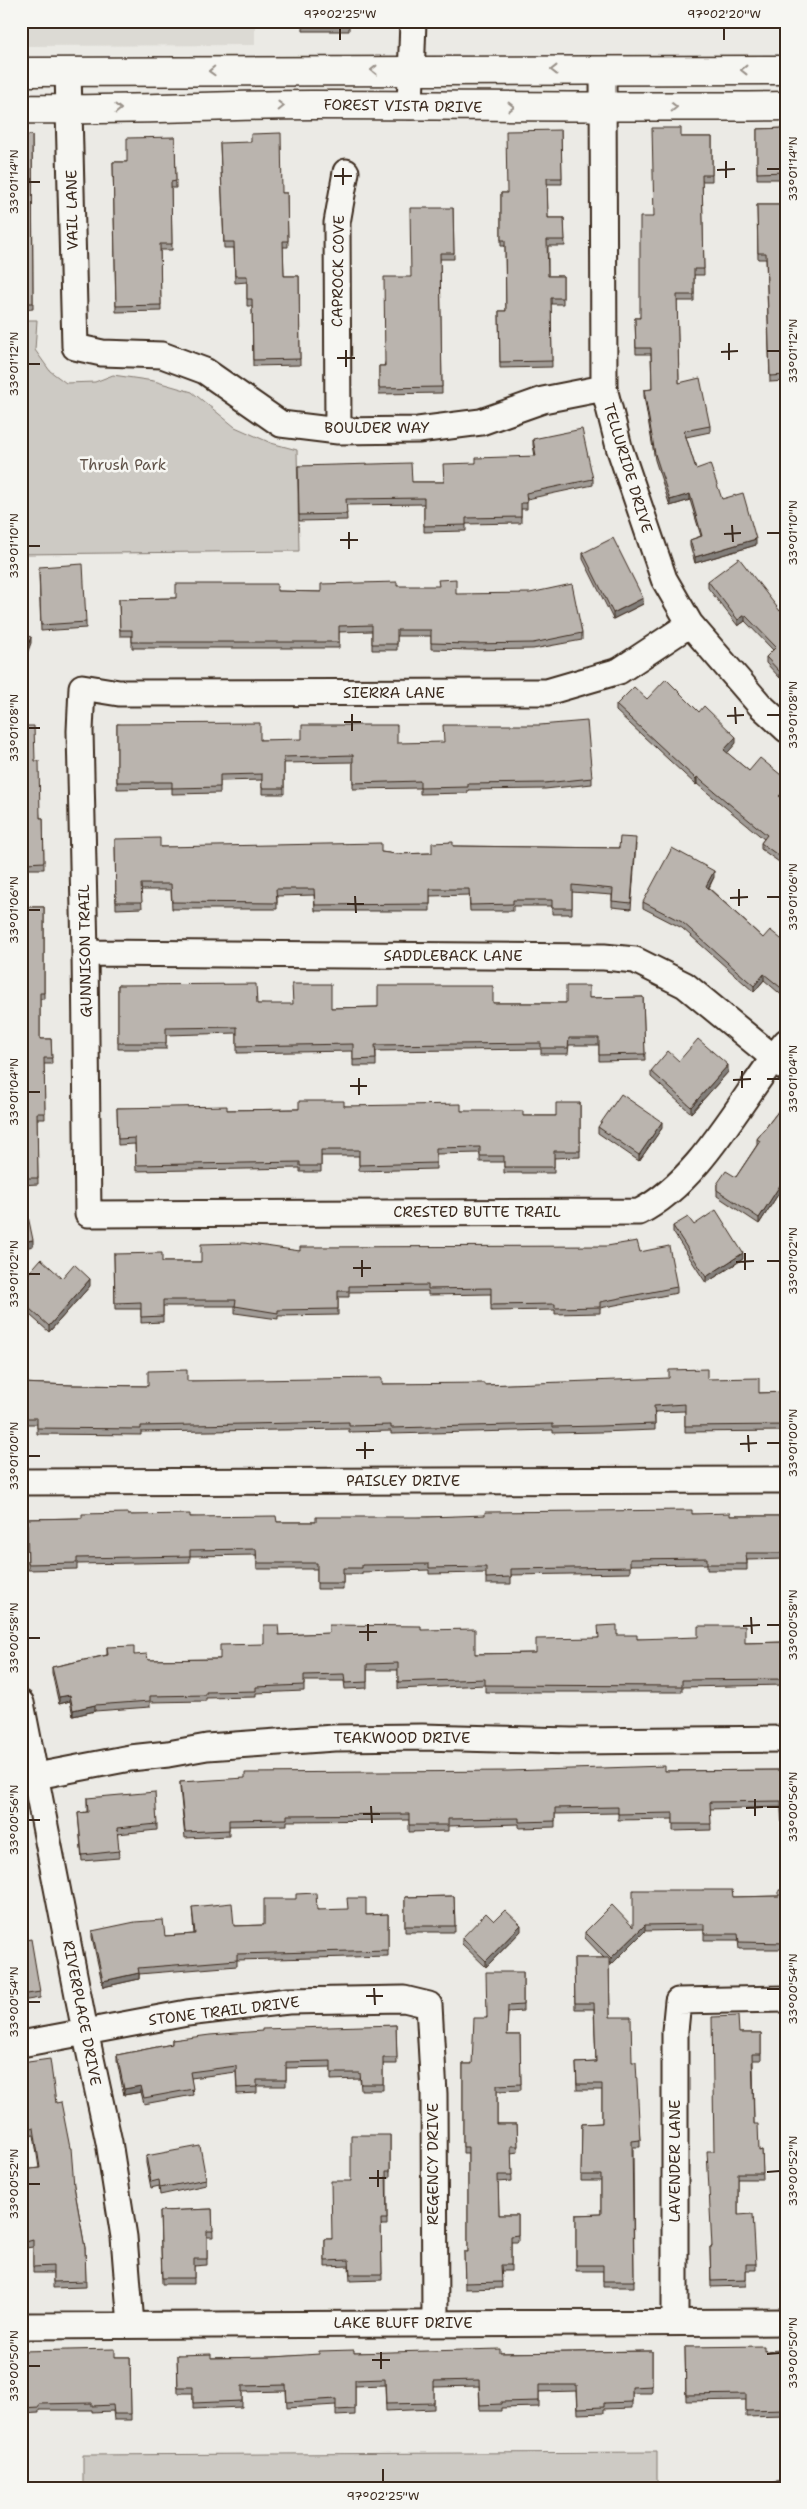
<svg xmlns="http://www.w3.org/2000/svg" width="807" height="2509" font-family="'Shantell Sans',sans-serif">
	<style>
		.built { fill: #dcdad4 }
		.green { fill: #cdcac4; stroke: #847a71 }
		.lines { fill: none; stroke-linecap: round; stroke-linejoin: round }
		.minor-casing { stroke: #3b2a1e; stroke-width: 29 }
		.major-casing { stroke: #3b2a1e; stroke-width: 31 }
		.minor { stroke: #f6f6f2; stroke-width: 25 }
		.major { stroke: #f6f6f2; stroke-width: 28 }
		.wall { fill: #a09b96; stroke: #3b2a1e }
		.shaded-wall { fill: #827e7a; stroke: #3b2a1e }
		.building { fill: #bab4ae; stroke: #3b2a1e }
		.oneway { stroke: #989088 }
		.ticks { fill: none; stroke: #3b2a1e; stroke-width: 2 }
		.labels { text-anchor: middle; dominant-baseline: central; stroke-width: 5; stroke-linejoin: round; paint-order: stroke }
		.street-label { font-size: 15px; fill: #3b2a1e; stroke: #f6f6f2 }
		.park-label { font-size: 15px; fill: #605248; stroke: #f6f6f2 }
		.neatline { fill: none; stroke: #3b2a1e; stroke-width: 2 }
		.ticks-label { font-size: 12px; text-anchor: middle; fill: #3b2a1e }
	</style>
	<rect width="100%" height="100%" fill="#ebeae5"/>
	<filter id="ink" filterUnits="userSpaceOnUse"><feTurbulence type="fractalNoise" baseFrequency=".02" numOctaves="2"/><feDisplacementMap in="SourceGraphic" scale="10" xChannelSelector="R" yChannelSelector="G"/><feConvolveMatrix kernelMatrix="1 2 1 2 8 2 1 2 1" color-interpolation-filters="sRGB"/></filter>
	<g filter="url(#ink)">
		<!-- built -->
		<path class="built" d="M21 21H255V45L21 46Z"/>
		<!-- green -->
		<path class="green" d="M21 320H37L35 350 50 371 66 383 95 382 113 375 154 381 192 392 235 427 271 443 297 450 299 551 21 554Z
			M657 2452V2488H83V2455Z"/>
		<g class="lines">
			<!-- minor casing -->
			<g class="minor-casing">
				<path id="minor" d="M603 70 604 388 619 447 664 579 690 624 760 705 786 729
					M68 72 75 347 102 353 162 355 205 371 281 424 338 431 418 430 481 422 543 400 604 388
					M410 106 413 21
					M338 431 337 223 346 172
					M690 624 619 671 547 692 119 693 82 687 80 731 85 953 88 1214 639 1212C701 1181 742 1096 786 1042
					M85 953 604 957 635 960 685 985 786 1068
					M21 1482 786 1480
					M21 1703 85 2031 109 2142 124 2237 131 2325
					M21 1779 130 1758 168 1754 207 1747 334 1738 422 1737 571 1741 786 1739
					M21 2044 187 2013 288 2001 404 1999 429 2005 434 2094 435 2323
					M675 2322V2031L678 2001 786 1999
					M21 2326 786 2322"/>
			</g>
			<!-- major casing -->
			<g class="major-casing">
				<path id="major" d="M21 72 786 70
					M21 109C119 111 216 105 313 105 471 105 628 108 786 106"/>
			</g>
			<!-- minor -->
			<use href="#minor" class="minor"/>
			<!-- major -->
			<use href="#major" class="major"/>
		</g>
		<!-- wall -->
		<path class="wall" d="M303 21H349V31H303Z
			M786 128V179H757V129Z
			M561 130 562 184H547L548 218H564L565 246H548V276H563V304H551L552 367 500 368 499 311H506L505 246H501V193H507Z
			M32 135 33 309 21 310V136Z
			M175 137 176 188H171L172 250H160L161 311 116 312 113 162H127Z
			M681 137H712V181H702L704 275H694V301H677L679 383 710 426V432L686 437 696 469 722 499 756 545 695 563 690 546V540L701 536 690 500 670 506 655 460 644 396V390L652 389 651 354H636L635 318H640L654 217Z
			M220 143 282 193H287L288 247H283L284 276H299L300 365 253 366 252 306H247V282L235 283 234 248H224Z
			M757 205H786V381L770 382 766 259H758Z
			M453 208 454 259H440L442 393 379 394V366H384L411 277Z
			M783 404H786V420L783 410Z
			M533 439 593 479V485L527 499V509H521V523L466 524V531L424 532V504L346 505 347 520 299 521 298 466 412 482H444L476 463 535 456 533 445Z
			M583 553 643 604 613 619 583 559Z
			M39 573 86 622V628L41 631Z
			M708 581 780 611 786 606V678L783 676 780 678 766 663V657L773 650 745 621 738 626 708 588Z
			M397 586 456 594 582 633V640L533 649 470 650 431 649V636H397V650H372V631L339 632V648H132V636H120L119 599 176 598 277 591 321 592Z
			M647 699 699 712 736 743 727 753 786 801V867L761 849V843L764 839 697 784 696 785 616 711V705Z
			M117 724 260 740 397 743 592 778V784L545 789 468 790V793L420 794V788L353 789V762L284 763V794H262V780L220 781V793L172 794V788L117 789Z
			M21 726 35 761 40 818H43L44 869H26L27 907H44V999H40V1039H51L52 1064H44L45 1119H37L38 1184 21 1185Z
			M115 839 160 847 381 852 396 854 432 853 453 846 619 848 636 844 631 909 612 907V895L572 892V914H552V906H513V911H470L469 895 430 896V911H315L314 895 277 896V909H172L171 890H141L142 908 116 909Z
			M714 877 709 888 763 938 786 943 785 998 764 980 754 992 682 928 643 908V902Z
			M118 985 257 1004 331 1008 378 1007 493 1003H566L589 998 643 997 645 1060 599 1061V1045H569L568 1054H541V1049L376 1051V1066H353V1051L237 1053V1033L166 1035V1049H118Z
			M679 1061 728 1072 691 1113 651 1077V1071Z
			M786 1101V1182L759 1224 717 1196V1184L736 1177 757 1145V1139Z
			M580 1103V1157L554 1158V1173H504V1162H480V1153L436 1154V1169L359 1171V1156H321V1172H300V1168L136 1171 135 1144 118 1145 117 1108 227 1110 299 1109 344 1106 461 1111 523 1116H556Z
			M598 1127 662 1128 639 1161 598 1133Z
			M694 1225 743 1259 706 1283 673 1232V1226Z
			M300 1251 640 1252 677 1287V1293L600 1308V1313L555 1314V1310L491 1311V1294L428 1295V1291L349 1292V1297H338V1315L278 1316V1319L235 1313V1306H163V1322L141 1323V1309H115L114 1254 162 1262H201Z
			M62 1278 90 1286 49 1332 21 1307V1282Z
			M707 1379 759 1393 786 1392V1431L685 1432V1411L655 1412V1430L600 1432 553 1433V1430L391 1434V1431L349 1432V1429L141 1432V1435L37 1434V1424H21V1383L71 1385 148 1386 187 1381 382 1384 484 1385Z
			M692 1514 730 1516H786V1559L747 1560V1570H707V1564L630 1565V1573L511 1575V1584H486V1573L429 1574V1570L362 1572V1574H343V1589H317V1569H257L256 1555 190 1556V1562L77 1564V1569L28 1570 27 1519 82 1518 128 1515 190 1517 277 1522H316L428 1517Z
			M421 1630 475 1654 536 1653 598 1638 617 1635 637 1639 745 1643 786 1642V1685L682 1687V1692H485V1685L398 1689V1670H367V1688L345 1689 344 1681H304V1691L256 1693V1697L206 1698V1701L150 1702V1707L95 1711 73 1716 70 1701 59 1704 52 1673V1667L107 1655V1647L134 1655 148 1660 220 1659 264 1644 279 1635Z
			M786 1770V1834L782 1835 781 1807 710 1809 711 1830 673 1831V1819L618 1820V1813L555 1814V1827L519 1828V1824L448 1826V1831L409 1832V1820L287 1821V1825L229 1826V1836L185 1838 180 1788V1782L665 1771Z
			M87 1798 157 1824V1830L117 1834 119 1858 82 1861 78 1813 87 1812Z
			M786 1890V1949H739L738 1940H704V1930L645 1931 611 1965 609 1962 610 2017 632 2062 640 2140V2147H633L634 2287H603V2271H576V2215L601 2214V2181H581L582 2124 602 2123V2090H577L576 2063 596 2062 594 2009H575L574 1958H604L585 1938V1932L633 1927 733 1897 779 1896Z
			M454 1896 455 1932H405V1897Z
			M192 1907 234 1926 264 1925 317 1910 366 1915 388 1914V1956L237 1960V1966L139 1974V1979L103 1987 92 1937V1931L165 1936 194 1934Z
			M494 1921 521 1931 486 1967 462 1944V1938Z
			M21 1941 40 1992V1998L21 2001Z
			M523 1972V2011L508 2012 507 2035H520L521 2090 497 2091V2124H517L518 2152 511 2153 512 2181 498 2182 499 2215H518V2242H511V2271H501L502 2288 465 2289 464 2252H468V2153H463V2064H472L486 2018Z
			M396 2025 397 2064H383V2090H361L360 2079 331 2080V2067L286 2068V2086H257V2093L237 2094 236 2072 191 2078 193 2095 144 2104 141 2092 124 2095 117 2061V2055L172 2044V2040Z
			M739 2033H761V2060H753L754 2124 759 2151 762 2150 763 2179H738V2215L756 2264V2270H746V2286L711 2287 710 2247H712Z
			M21 2063 56 2103 74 2186 85 2248 86 2287 53 2288V2273H33V2247L26 2248 21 2219V2170L39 2168 34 2135 21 2137Z
			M390 2135V2177H387V2225H381L382 2280 350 2281 349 2266 325 2267V2239H332L351 2181Z
			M146 2156 206 2179V2185L160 2195 159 2186 151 2188 146 2163Z
			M212 2209 213 2237H207V2265L194 2266V2284H162L160 2211Z
			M685 2347 764 2351 786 2350V2416L746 2417V2400L686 2401Z
			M21 2351 115 2357H130L131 2420H114L113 2411 92 2412V2410H39V2413L21 2414Z
			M652 2351V2393H632V2408L604 2409V2413L578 2414 577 2391 539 2392V2407L501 2408V2411H480L479 2386 434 2387V2409L386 2411 385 2385 355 2386V2415L336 2416V2405L287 2408 286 2391 242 2392V2407L193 2409V2393H178L177 2355 211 2358 274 2357 354 2353H500Z"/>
		<!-- shaded-wall -->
		<path class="shaded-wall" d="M690 494V500L670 506V500Z
			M756 539V545L695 563V557Z
			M643 598V604L613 619V613Z
			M745 615V621L738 626V620Z
			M31 637V643L21 670V664Z
			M783 670V676L780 678V672Z
			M736 737V743L724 757V750Z
			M697 777V784L696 785V779Z
			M786 789V795L779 802V796Z
			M714 871V877L706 892V886Z
			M764 974V980L754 992V986Z
			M728 1065V1072L691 1113V1107Z
			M662 1122V1128L639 1161V1155Z
			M786 1176V1182L759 1224V1218Z
			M33 1240V1246L21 1249V1242Z
			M743 1253V1259L706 1283V1277Z
			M90 1279V1286L49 1332V1326Z
			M70 1695V1701L59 1704V1697Z
			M95 1705V1711L73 1716V1710Z
			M521 1925V1931L486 1967V1961Z
			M645 1925V1931L611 1965V1958Z
			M139 1973V1979L103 1987V1981Z
			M141 2086V2092L124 2095V2089Z"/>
		<!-- building -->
		<path class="building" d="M303 21H349V24L303 25Z
			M652 128H681V137H712V175H702L704 269H694V295H677L679 383 700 378 710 426 684 431 696 469 710 464 722 499 743 493 756 539 695 557 690 540 702 536 690 494 670 500 655 454 644 390 652 389 651 348H636L635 318H640V217H654Z
			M786 128V172L757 173V129Z
			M561 130 562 178H547L548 218H564L565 240H547L548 276H563V298H551L552 361 500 362 499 311H506L505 240H501V193H507L506 131Z
			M281 133 282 193H287L288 241H283L284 276H299L300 359 253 360 252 299H247V276H235L234 242H224L220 143 251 142V134Z
			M32 135 33 303H21V136Z
			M175 137 176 181 171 182 172 244H160L161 305 116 306 113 162H127V138Z
			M757 205H786V375L770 376 766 253H758Z
			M410 208H453L454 253H440L442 387 379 388V366H385L384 277H411Z
			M783 404H786V413Z
			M582 429 593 479 526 493 527 503H521V517L466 518V525L424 526V498L346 499 347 514 299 515 298 466 411 463 412 482H444L443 464 476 463V458L536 456 533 439Z
			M613 538 643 598 613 613 583 553Z
			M739 558 780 611 786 606V671L783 670 780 672 766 657 776 647 745 615 738 620 708 581Z
			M83 564 86 622 41 625 39 567Z
			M456 579V594L530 593 572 584 582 633 533 643 470 644 431 643V630H397V644H372V625L339 626V642H132V630H120L119 599 176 598V584H277V591L321 592V584L397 582V586H439L438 580Z
			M21 634 31 637 21 664Z
			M666 679 699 712 704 706 736 737 724 750 749 771 760 758 786 779V789L779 796 786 801V861L761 843 767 835 697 777 696 779 616 705 634 687 647 699Z
			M587 721 592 778 545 783 468 784V787L420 788V781L353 783V755L284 757V788H262V774L220 775V787L172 788V782H117V724L260 723V740L302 739V725H397V743L444 742 443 725H540Z
			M21 726H34L35 761H39L40 818H43L44 862 26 863 27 907H44V993H40V1039H51L52 1058H44L45 1113H37L38 1178H21Z
			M620 837 636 838 631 903 612 901 613 889 572 885V908H552V900H513V904L470 905 469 889H430V904L315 905 314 889H276L277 903 172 902 171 884H141L142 902H116L115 839 160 838V847L381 843V852L396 854 432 853V843L453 842V846L619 848Z
			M672 848 714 871 706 886 763 938 770 930 786 943V990L785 991 764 974 754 986 682 922 643 902Z
			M256 984 257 1004H293L292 984H331V1008L378 1007V986H493V1003H566V986H589V998L643 997 645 1054 599 1055V1038H569L568 1048H541V1043L375 1045 376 1059 353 1060V1044L237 1046V1027L166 1028V1043H118V985Z
			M698 1039 728 1065 691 1107 651 1071 668 1051 679 1061Z
			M621 1094 662 1122 639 1155 598 1127Z
			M299 1101H344V1106L461 1104V1111H523V1116H556V1103H580V1151H554V1167H504V1156H480V1147L436 1148V1163L359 1165V1150H321V1166H300V1162L136 1165 135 1138 118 1139 117 1108 227 1106V1110L299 1109Z
			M786 1101V1176L759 1218 717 1190V1184L726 1171 736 1177 760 1141 757 1139Z
			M21 1202H25L33 1240 21 1242Z
			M716 1210 743 1253 706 1277 673 1226 688 1217 694 1225Z
			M637 1241 640 1252 669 1246 677 1287 600 1302V1307L555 1308V1304L491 1305V1288L428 1289V1285L349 1286V1291H338V1309L278 1310V1313L235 1306 236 1300H163V1316L141 1317V1302L115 1303 114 1254 162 1253V1262H201V1244L244 1243 300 1251V1247L607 1246Z
			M41 1259 62 1278 74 1264 90 1279 49 1326 21 1301V1282Z
			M707 1369V1379L759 1378V1393L786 1392V1425L685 1426V1404L654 1406 655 1424 600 1426 553 1427V1424L391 1428V1425L349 1426V1422L141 1426V1429L37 1428V1418H21V1383L71 1385 148 1386V1371L187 1370V1381L382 1378V1384L484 1383V1385L669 1378V1370Z
			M692 1510V1514L730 1513V1516H786V1553H746L747 1564H707V1558L630 1559V1567L511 1569V1577L486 1578V1567L429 1568V1564L362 1565V1568H343V1583H317V1563H257L256 1549 190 1550V1556L77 1558V1563L28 1564 27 1519 82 1518V1514L128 1513V1515L190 1514V1517L276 1516 277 1522H316V1517H428L485 1515V1512Z
			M264 1625H278L279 1635 329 1633V1625L421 1626V1630L475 1629V1654L536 1653V1639L599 1638 598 1626 617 1625V1635H637V1639L698 1637V1626H745V1643L786 1642V1679L682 1680V1686L485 1685V1679L398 1682V1663L367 1664V1682L345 1683 344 1674 304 1675V1685L256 1687V1691L206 1692V1695L150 1696V1701L95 1705 73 1710 70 1695 59 1697 52 1667 108 1655 107 1647 134 1646V1655L147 1654 148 1660 220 1659V1645L264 1644Z
			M665 1766V1771L786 1770V1828H782L781 1801 710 1802 711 1824H673V1813L618 1814V1807L555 1808V1821L519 1822V1818L448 1819V1825H409V1814L287 1815V1819L229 1820V1830L185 1832 180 1782 245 1778V1773L508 1771Z
			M155 1792 157 1824 117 1828 119 1851 82 1855 78 1813 88 1812 87 1798Z
			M633 1890H732L733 1897 779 1896V1890H786V1943L739 1942 738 1934H704V1924L645 1925 611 1958 585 1932 612 1905 633 1927Z
			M316 1893 317 1910 348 1909 347 1898H366V1915L388 1914V1950L237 1954V1960L138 1968 139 1973 103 1981 92 1931 135 1922 163 1920 165 1936 195 1934 192 1907 232 1903 234 1926 264 1925V1899H296V1894Z
			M454 1896 455 1926H405V1897Z
			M505 1910 521 1925 486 1961 462 1938 486 1913 494 1921Z
			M31 1939 40 1992 21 1995V1941Z
			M574 1958H609L610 2017H631L632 2062H636L640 2140 632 2141 634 2281H603V2265H576V2215L601 2214V2175H581L582 2124 602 2123V2084H577L576 2063 596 2062 594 2003H575Z
			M486 1972H523V2005L508 2006 507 2035H520L521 2084 497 2085V2124H517L518 2146H511L512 2175H498L499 2215H518V2235L511 2236V2265H501L502 2282 465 2283 464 2252H468V2147H463V2064H472L474 2018H487Z
			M738 2016 739 2033H761V2054H752L754 2124H758L759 2151 762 2150 763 2173H738V2215L753 2214 756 2264H746V2280L711 2281 710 2247H712L707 2151H714L712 2017Z
			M396 2025 397 2058H383V2084H361L360 2073H331V2061L286 2062V2080H257V2087L237 2088 236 2066 190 2072 193 2089 144 2098 141 2086 124 2089 117 2055 172 2044V2040L210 2035 262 2031V2029Z
			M50 2059 56 2103 61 2102 70 2148H71L74 2186 85 2248 86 2281 53 2282V2266L33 2267V2240L26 2242 21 2212V2170L40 2168 34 2128 21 2131V2063Z
			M351 2135H390V2171H386L387 2219H381L382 2274H350L349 2260 325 2261V2239H332L331 2181H351Z
			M200 2146 206 2179 160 2188 159 2180 151 2182 146 2156Z
			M212 2209 213 2231H207V2259H194V2278H162L160 2211Z
			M764 2346V2351L786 2350V2410L746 2411V2394L686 2395 685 2347Z
			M115 2349V2357H130L131 2414H114L113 2405 92 2406V2403L39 2404V2407L21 2408V2351Z
			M500 2349V2353L652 2351V2386L632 2387V2402L604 2403V2407L578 2408 577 2385H539V2401L501 2402V2404L480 2405 479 2380 434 2381V2403L386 2404 385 2379 355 2380V2409L336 2410V2399L287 2402 286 2385 242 2386V2401L193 2403V2387H178L177 2355 211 2354V2358L274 2357 319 2354V2351L354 2350V2353Z
			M786 2480V2488H746Z"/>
		<!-- one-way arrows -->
		<defs><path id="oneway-chevron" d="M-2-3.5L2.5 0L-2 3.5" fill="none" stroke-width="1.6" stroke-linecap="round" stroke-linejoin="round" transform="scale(1.25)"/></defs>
		<g class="oneway">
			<use href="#oneway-chevron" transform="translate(374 70) rotate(180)"/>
			<use href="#oneway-chevron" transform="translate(554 70) rotate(180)"/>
			<use href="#oneway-chevron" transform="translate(744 70) rotate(-180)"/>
			<use href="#oneway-chevron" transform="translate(212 71) rotate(178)"/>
			<use href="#oneway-chevron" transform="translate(281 106) rotate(-1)"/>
			<use href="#oneway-chevron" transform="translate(511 107) rotate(1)"/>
			<use href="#oneway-chevron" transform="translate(674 107) rotate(-1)"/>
			<use href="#oneway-chevron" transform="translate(118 109) rotate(-1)"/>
		</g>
	</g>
	<!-- ticks -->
	<path class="ticks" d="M340 28V40M724 28V40M726 161V178M343 168V185M767 169H780M717 170 735 169M334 176H352M28 182H40M729 343V360M346 350V367M767 351H780M721 352 738 351M337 358H355M28 364H40M732 525 733 542M349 532V549M767 533H780M724 534 741 533M340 540H358M28 546H40M735 707 736 724M352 714V731M767 715H780M727 716 744 715M344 722H361M28 728H40M739 889V906M355 896 356 913M767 897H780M730 898 748 897M347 904H364M28 910H40M742 1071V1088M359 1078V1095M767 1079H780M733 1080 751 1079M350 1086H367M28 1092H40M745 1253V1270M362 1260V1277M767 1261H780M736 1262 754 1261M353 1268H371M28 1274H40M748 1435 749 1452M365 1442V1459M767 1443H780M740 1444 757 1443M356 1450H374M28 1456H40M751 1617 752 1634M368 1624V1641M767 1625H780M743 1626 760 1625M359 1632H377M28 1638H40M755 1799V1816M371 1806 372 1823M767 1807H780M746 1808 763 1807M363 1814H380M28 1820H40M374 1988 375 2005M767 1989H780M366 1996H383M28 2002H40M378 2170V2187M767 2172 780 2171M369 2178H386M28 2184H40M381 2352V2369M767 2354 780 2353M372 2360H390M28 2366H40M383 2469V2482"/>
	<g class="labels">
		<!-- street labels -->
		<g class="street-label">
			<text transform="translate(403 106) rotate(1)">FOREST VISTA DRIVE</text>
			<text transform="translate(72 210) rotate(-91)">VAIL LANE</text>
			<text transform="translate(338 271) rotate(-89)">CAPROCK COVE</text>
			<text x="377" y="428">BOULDER WAY</text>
			<text transform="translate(628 468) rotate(73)">TELLURIDE DRIVE</text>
			<text x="394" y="693">SIERRA LANE</text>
			<text transform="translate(85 951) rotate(-91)">GUNNISON TRAIL</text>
			<text x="453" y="956">SADDLEBACK LANE</text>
			<text x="477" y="1212">CRESTED BUTTE TRAIL</text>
			<text x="403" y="1481">PAISLEY DRIVE</text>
			<text x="402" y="1738">TEAKWOOD DRIVE</text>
			<text transform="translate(224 2011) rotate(-7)">STONE TRAIL DRIVE</text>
			<text transform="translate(82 2013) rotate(79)">RIVERPLACE DRIVE</text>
			<text transform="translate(675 2161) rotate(-90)">LAVENDER LANE</text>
			<text transform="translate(433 2164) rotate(-90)">REGENCY DRIVE</text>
			<text x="403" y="2323">LAKE BLUFF DRIVE</text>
		</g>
		<!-- park labels -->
		<g class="park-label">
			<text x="123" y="465">Thrush Park</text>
		</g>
	</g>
	<!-- margin -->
	<rect width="807" height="2509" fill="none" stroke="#f6f6f2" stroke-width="55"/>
	<rect x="28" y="28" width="752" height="2454" class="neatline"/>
	<g class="ticks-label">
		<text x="340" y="18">97°02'25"W</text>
		<text x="724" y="18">97°02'20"W</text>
		<text transform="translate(793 169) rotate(-90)" y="4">33°01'14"N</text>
		<text transform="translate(14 182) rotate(-90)" y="4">33°01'14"N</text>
		<text transform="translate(793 351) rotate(-90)" y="4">33°01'12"N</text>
		<text transform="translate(14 364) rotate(-90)" y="4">33°01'12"N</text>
		<text transform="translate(793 533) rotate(-90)" y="4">33°01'10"N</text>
		<text transform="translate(14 546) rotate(-90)" y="4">33°01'10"N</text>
		<text transform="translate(793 715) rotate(-90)" y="4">33°01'08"N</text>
		<text transform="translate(14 728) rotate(-90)" y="4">33°01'08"N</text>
		<text transform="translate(793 897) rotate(-90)" y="4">33°01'06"N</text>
		<text transform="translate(14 910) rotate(-90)" y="4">33°01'06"N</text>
		<text transform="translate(793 1079) rotate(-90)" y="4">33°01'04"N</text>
		<text transform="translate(14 1092) rotate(-90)" y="4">33°01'04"N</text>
		<text transform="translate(793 1261) rotate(-90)" y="4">33°01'02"N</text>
		<text transform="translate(14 1274) rotate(-90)" y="4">33°01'02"N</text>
		<text transform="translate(793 1443) rotate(-90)" y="4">33°01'00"N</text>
		<text transform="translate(14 1456) rotate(-90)" y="4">33°01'00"N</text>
		<text transform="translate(793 1625) rotate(-90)" y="4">33°00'58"N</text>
		<text transform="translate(14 1638) rotate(-90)" y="4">33°00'58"N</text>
		<text transform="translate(793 1807) rotate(-90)" y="4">33°00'56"N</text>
		<text transform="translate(14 1820) rotate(-90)" y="4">33°00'56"N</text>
		<text transform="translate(793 1989) rotate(-90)" y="4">33°00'54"N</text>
		<text transform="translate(14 2002) rotate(-90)" y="4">33°00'54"N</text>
		<text transform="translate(793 2171) rotate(-90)" y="4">33°00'52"N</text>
		<text transform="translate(14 2184) rotate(-90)" y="4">33°00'52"N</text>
		<text transform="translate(793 2353) rotate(-90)" y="4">33°00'50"N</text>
		<text transform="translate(14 2366) rotate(-90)" y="4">33°00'50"N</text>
		<text x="383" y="2500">97°02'25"W</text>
	</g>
</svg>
